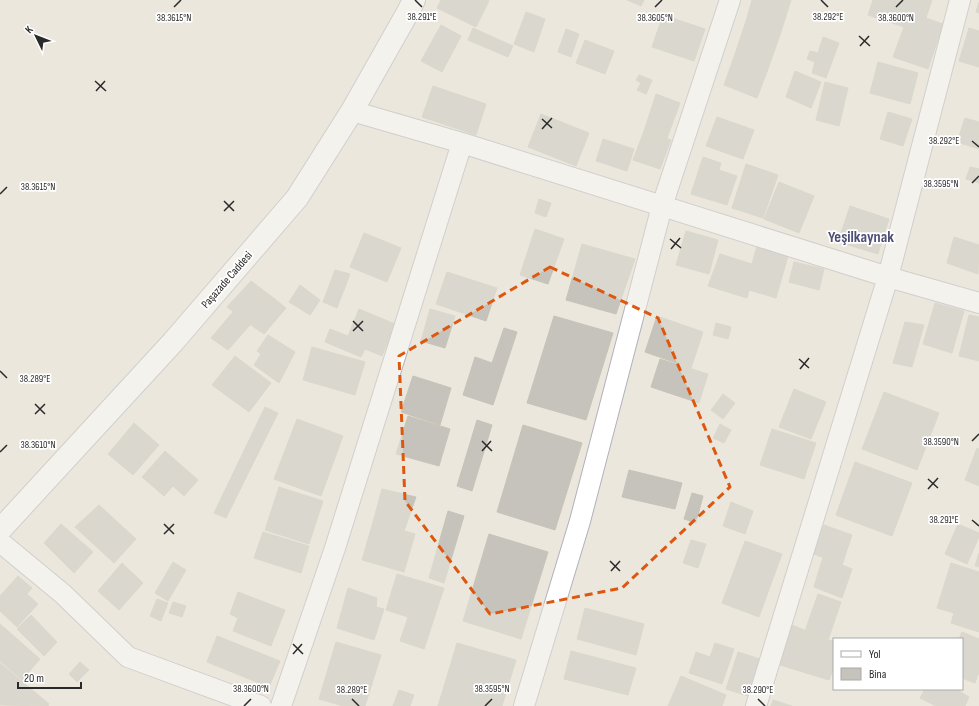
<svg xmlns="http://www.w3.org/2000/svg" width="979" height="706" font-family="'Sofia Sans Condensed',sans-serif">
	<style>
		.building { fill: #c6c3bc; stroke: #c6c3b7 }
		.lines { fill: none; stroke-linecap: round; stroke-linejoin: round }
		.minor-casing { stroke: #b0b1bc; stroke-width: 22 }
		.tertiary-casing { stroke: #b0b1bc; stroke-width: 24 }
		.minor { stroke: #fff; stroke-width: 20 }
		.tertiary { stroke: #fff; stroke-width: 22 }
		.marked { fill: none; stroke: #de570e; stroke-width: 3; stroke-dasharray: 8 5; stroke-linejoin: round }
		.ticks { fill: none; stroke: #2a2a2a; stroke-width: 1.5 }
		.labels { text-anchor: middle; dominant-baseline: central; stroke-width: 3.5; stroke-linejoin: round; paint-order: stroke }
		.street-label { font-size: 12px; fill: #2a2a2a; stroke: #fff }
		.district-label { font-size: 16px; font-weight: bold; fill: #4e4f76; stroke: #fff }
		.ticks-label { font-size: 10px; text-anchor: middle; fill: #2a2a2a; stroke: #fff; stroke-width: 3.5; stroke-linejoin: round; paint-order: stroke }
	</style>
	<rect width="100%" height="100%" fill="#ebe7dd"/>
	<!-- building -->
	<path class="building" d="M441 0H487L489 1 476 27 437 8Z
		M627 0H644L641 6Z
		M752 0H791L781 32 746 21Z
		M873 0H932L926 18 943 24 928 69 893 57 904 27 868 15Z
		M979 2V13L976 12Z
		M526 12 545 19 534 52 514 44Z
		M663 15 705 29 694 61 652 47Z
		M746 21 781 32 768 69 734 57Z
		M441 25 461 36 442 72 421 61Z
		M473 28 513 46 508 57 468 40Z
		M969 28 979 31V67L959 61Z
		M566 29 579 34 571 57 558 52Z
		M823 37 839 43 826 78 812 73 815 62 807 59 810 51 818 53Z
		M585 40 614 51 605 74 576 63Z
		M734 57 768 69 757 98 724 85Z
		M878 62 918 73 910 104 870 93Z
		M795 71 821 82 811 108 786 97Z
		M639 75 652 80 646 94 637 90 641 83 636 80Z
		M825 82 848 88 839 126 816 120Z
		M433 86 486 104 476 135 422 117Z
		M656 94 680 103 667 138 644 131Z
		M888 112 912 119 903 146 880 139Z
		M541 114 589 133 576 166 528 147Z
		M717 117 754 130 743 159 706 146Z
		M965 118 979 122V149L957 142Z
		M644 131 671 140 660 169 633 160Z
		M603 139 634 149 627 171 596 161Z
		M703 157 721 163 719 170 737 176 727 205 691 194Z
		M746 164 778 175 763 218 732 208Z
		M970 167 979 169V183L966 179Z
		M779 182 814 196 799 233 764 219Z
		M539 199 551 203 546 217 535 213Z
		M850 206 889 219 878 254 838 242Z
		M535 229 564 239 548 284 520 275Z
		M686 231 718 240 709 274 676 265Z
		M364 233 401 248 387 282 350 267Z
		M954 237 979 245 978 274 947 263Z
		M582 244 635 259 616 314 566 300Z
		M757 246 788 256 776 298 749 290 747 298 708 286 720 254 752 264Z
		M794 262 824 269 819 290 789 282Z
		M335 270 350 274 337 308 323 302Z
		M447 272 497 288 486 321 436 304Z
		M251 281 271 296 248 323 227 307Z
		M300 285 320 300 310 315 289 302Z
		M271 296 286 308 264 334 248 323Z
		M935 303 964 311 952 353 923 344Z
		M359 309 395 324 382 356 365 349 361 357 325 342 330 329 348 336Z
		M430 309 455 316 445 348 421 341Z
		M233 312 250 325 228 350 211 338Z
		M969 315 979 317V361L959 356Z
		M554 316 613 333 586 420 527 403Z
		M657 316 703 332 691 368 645 352Z
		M905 322 924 325 912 367 893 363Z
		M716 323 731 327 728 339 713 335Z
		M504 328 517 332 493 405 463 395 475 357 492 363Z
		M268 335 295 352 279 383 254 365 261 354 257 351Z
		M312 347 365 362 355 395 303 380Z
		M235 356 271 383 249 412 212 385Z
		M660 359 708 374 699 403 651 387Z
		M413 376 451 388 440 425 401 412Z
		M794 389 826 402 811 439 779 427Z
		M884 392 939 413 917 470 862 449Z
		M723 394 735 403 723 419 711 410Z
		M265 407 278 413 226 518 214 513Z
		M408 416 450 429 439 466 396 454Z
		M297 419 343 436 321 496 274 479Z
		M477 420 492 425 472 491 457 486Z
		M134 423 159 445 133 475 108 454Z
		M720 424 731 430 724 443 713 438Z
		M523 425 582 443 555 530 497 512Z
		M772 429 816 443 804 479 760 465Z
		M977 448 979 449V486L965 480Z
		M165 451 198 480 184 496 173 486 164 496 142 477Z
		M855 462 912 483 892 536 836 515Z
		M629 470 682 483 675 509 622 497Z
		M279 487 323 501 309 544 265 530Z
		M382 489 416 497 404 531 373 522Z
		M692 493 703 496 696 523 684 519Z
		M731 502 753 511 745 534 723 526Z
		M99 505 136 539 114 563 75 527Z
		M448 511 464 516 444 583 429 578Z
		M373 522 415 534 404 572 362 560Z
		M61 524 93 552 74 573 44 543Z
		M958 524 979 533V537L967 564 945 554Z
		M824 525 852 535 842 565 814 554Z
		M263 532 309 546 301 573 254 558Z
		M489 534 548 552 521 639 463 621Z
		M691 540 706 544 698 568 683 563Z
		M745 541 782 554 759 617 722 603Z
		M979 553V567L975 566Z
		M823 557 852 569 842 598 814 587Z
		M173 562 186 570 168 601 155 593Z
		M122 563 143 583 119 610 98 591Z
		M951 563 979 572V632L951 623 954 613 937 608Z
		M397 574 444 588 424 649 400 641 408 617 386 610Z
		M18 576 32 588 27 594 38 604 17 627 0 611V596Z
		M348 588 377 598 376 607 384 609 374 640 337 628Z
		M238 592 285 610 271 646 233 631 238 618 230 614Z
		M818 594 841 602 828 640 805 631Z
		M157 599 168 603 161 621 150 616Z
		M173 602 186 606 182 617 169 613Z
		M585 608 644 624 636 655 577 639Z
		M31 615 57 642 44 656 17 629Z
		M0 624 40 659 22 680 0 661Z
		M792 625 834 642V667L829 680 780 665Z
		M962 632 979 639V672L975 683 962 678V639H959Z
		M217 636 280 661 269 687 207 662Z
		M336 642 381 655 365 706H343L319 699Z
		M457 643 516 660 502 706H438Z
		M715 643 734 649 722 684 689 673 696 652 710 657Z
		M571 651 636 668 628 695 564 679Z
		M738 652 760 659 748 696 726 689Z
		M80 662 89 670 77 682 69 674Z
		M0 663 49 704 48 706 0 705Z
		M681 676 726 695 722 706H668Z
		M925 689H956L969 697 965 706H936L920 698Z
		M399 690 414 695 410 706H393Z
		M773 700 792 706H771Z"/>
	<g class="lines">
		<!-- minor casing -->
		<g class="minor-casing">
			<path id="minor" d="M352 111 462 143
				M0 542 63 594 128 657 261 706
				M281 706 335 548 462 143 888 277 979 303
				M524 706 580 521 662 206 730 0
				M756 706 888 277 960 0"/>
		</g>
		<!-- tertiary casing -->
		<g class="tertiary-casing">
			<path id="tertiary" d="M0 530 173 342 297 198 352 111 408 12 414 0"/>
		</g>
		<!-- minor -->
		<use href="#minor" class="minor"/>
		<!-- tertiary -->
		<use href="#tertiary" class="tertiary"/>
	</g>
	<!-- marked area -->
	<path d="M0 0H979V706H0ZM550 267 658 318 730 487 622 588 490 614 405 501 399 356Z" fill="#ebe7dd" fill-opacity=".55" fill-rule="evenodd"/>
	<path class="marked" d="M550 267 658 318 730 487 622 588 490 614 405 501 399 356Z"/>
	<!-- ticks -->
	<path class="ticks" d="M415 0 422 7M821 0 828 7M174 7 181 0M655 7 662 0M896 7 903 0M859 36 870 46M860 46 869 36M95 81 106 91M96 91 105 81M542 119 552 128M542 129 552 118M972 141 979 147M972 183 979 176M0 194 7 187M224 201 234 211M224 211 234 201M670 239 681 248M671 249 680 238M353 321 363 331M353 331 363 321M799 359 809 368M800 369 809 358M0 371 7 378M35 404 45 414M35 414 45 404M482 441 492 451M972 441 979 434M482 451 491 441M0 452 7 445M928 479 938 488M928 489 938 478M972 520 979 526M164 524 174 534M164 534 174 524M610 561 620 571M611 571 620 561M293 644 303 654M293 654 302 644M352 699 359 706M758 699 765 706M244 706 251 699M485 706 492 699"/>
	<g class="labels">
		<!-- street labels -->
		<g class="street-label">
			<text transform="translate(227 280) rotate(-49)">Paşazade Caddesi</text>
		</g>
		<!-- district labels -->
		<g class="district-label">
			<text x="861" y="237">Yeşilkaynak</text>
		</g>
	</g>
	<g class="ticks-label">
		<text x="422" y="20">38.291°E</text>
		<text x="828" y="20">38.292°E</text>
		<text x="174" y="21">38.3615°N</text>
		<text x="655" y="21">38.3605°N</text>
		<text x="896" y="21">38.3600°N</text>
		<text x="944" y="144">38.292°E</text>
		<text x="941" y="187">38.3595°N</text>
		<text x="38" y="190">38.3615°N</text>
		<text x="35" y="382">38.289°E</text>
		<text x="941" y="445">38.3590°N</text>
		<text x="38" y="448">38.3610°N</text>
		<text x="944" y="523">38.291°E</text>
		<text x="251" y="692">38.3600°N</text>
		<text x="492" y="692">38.3595°N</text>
		<text x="352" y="693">38.289°E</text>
		<text x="758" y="693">38.290°E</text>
	</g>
	<!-- legend -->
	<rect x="833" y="638" width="130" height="52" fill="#ffffff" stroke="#aaaaaa"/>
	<rect x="841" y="651" width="20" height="6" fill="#ffffff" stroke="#aaaaaa"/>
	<text x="869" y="658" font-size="12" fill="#2a2a2a">Yol</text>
	<rect x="841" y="668" width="20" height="12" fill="#c6c3bc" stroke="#aaaaaa"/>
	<text x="869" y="678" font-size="12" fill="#2a2a2a">Bina</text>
	<!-- north arrow -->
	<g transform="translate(36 36) rotate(313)" stroke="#ffffff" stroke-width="3" paint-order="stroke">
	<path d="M0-3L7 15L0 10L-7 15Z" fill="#2a2a2a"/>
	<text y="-6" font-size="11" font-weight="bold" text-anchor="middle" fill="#2a2a2a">K</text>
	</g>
	<!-- scale -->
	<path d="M18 682v6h63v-6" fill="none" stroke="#2a2a2a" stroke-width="2"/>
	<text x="24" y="682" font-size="12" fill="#2a2a2a" stroke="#ffffff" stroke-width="3" paint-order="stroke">20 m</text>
</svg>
